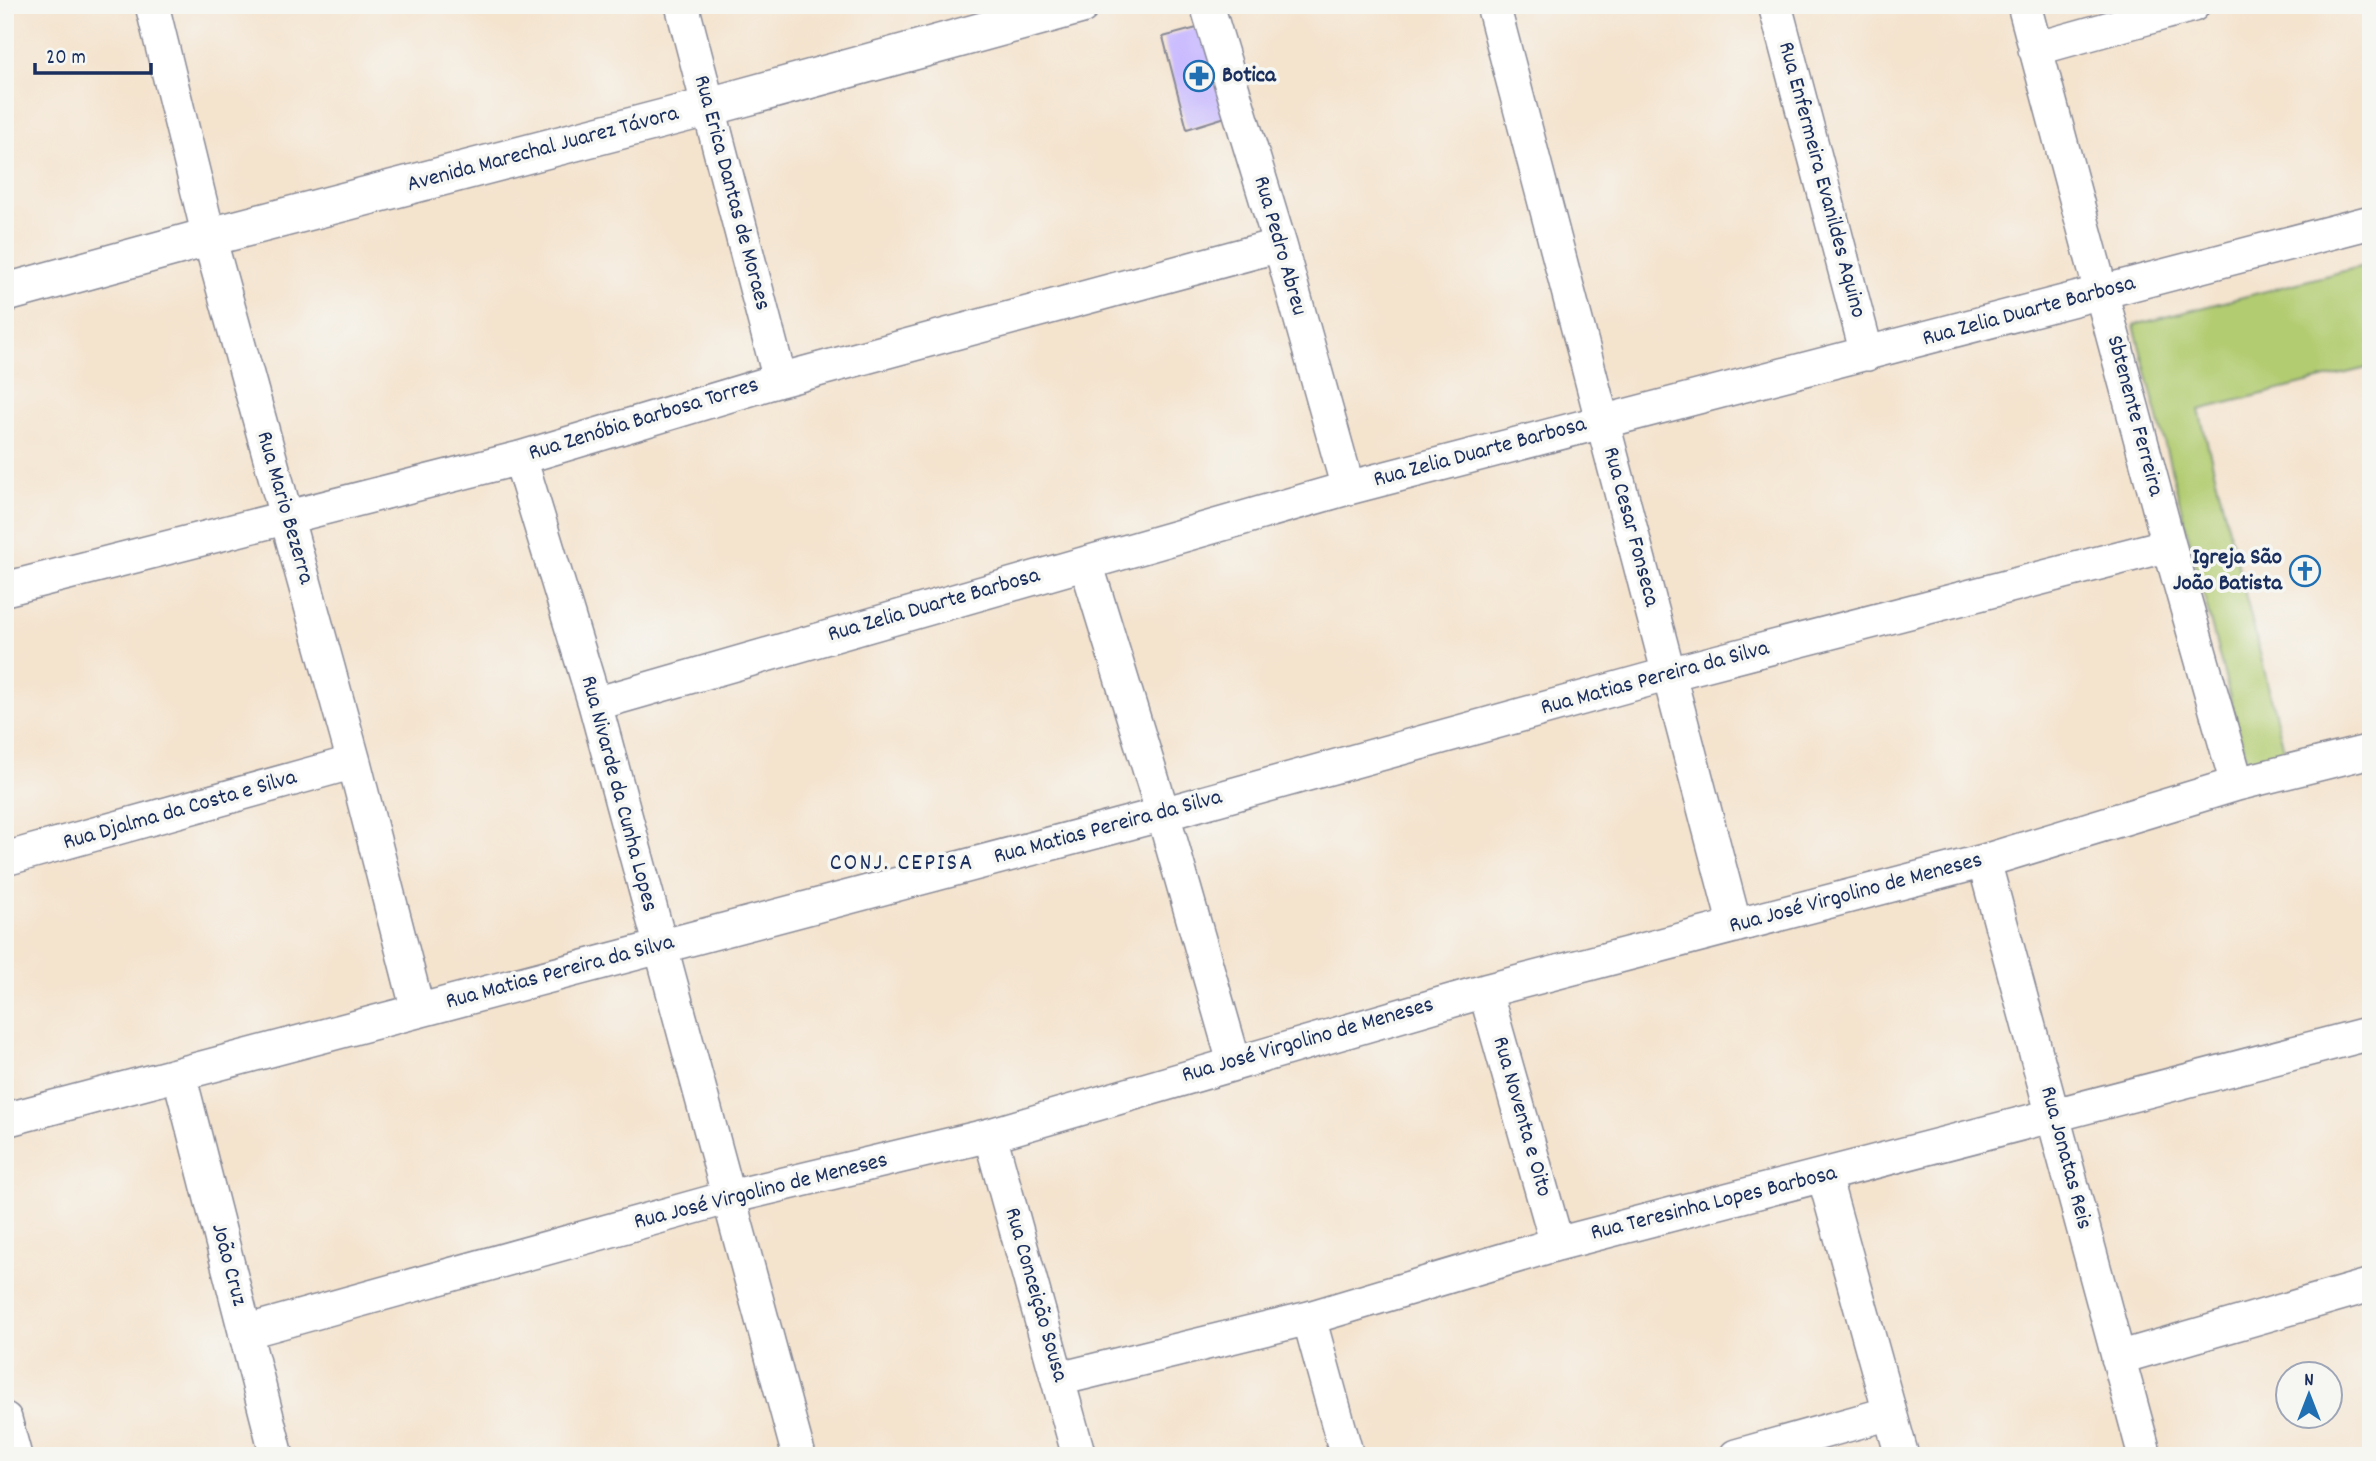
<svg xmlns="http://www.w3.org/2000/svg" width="2376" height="1461" font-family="Dekko,sans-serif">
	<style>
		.green { fill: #b2cc71; stroke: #667e68; stroke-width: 2 }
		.building { fill: #c7b8ff }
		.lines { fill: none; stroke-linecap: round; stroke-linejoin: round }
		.street-casing { stroke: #888996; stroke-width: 36 }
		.secondary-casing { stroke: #888996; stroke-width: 41 }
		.street { stroke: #fff; stroke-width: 33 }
		.secondary { stroke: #fff; stroke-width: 38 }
		.labels { text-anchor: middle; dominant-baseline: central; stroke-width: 7; stroke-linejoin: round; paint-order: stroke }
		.poi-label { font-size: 23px; font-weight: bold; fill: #1b2f5e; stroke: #f6f6f2; text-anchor: start }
		.street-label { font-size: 23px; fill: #1b2f5e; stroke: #f6f6f2 }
		.neighbourhood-label { font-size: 24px; letter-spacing: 2px; fill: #1b2f5e; stroke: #f6f6f2 }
	</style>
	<rect width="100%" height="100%" fill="#f6f6f2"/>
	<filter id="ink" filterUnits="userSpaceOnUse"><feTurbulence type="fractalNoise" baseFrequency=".0143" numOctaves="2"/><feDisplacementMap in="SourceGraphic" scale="14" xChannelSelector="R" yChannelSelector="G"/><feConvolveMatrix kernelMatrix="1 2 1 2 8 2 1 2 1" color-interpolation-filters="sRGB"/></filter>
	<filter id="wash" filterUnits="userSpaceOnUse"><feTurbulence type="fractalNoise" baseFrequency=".00686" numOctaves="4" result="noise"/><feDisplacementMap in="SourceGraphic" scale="28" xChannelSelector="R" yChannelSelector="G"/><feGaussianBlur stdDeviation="1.57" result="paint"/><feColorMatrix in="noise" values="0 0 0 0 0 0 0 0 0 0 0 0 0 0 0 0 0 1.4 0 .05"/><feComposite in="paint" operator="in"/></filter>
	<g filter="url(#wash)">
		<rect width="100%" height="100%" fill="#f4e3cd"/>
		<!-- green -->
		<path class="green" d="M2371 264V367L2199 410 2285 753 2247 763 2134 325Z"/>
		<g id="blocks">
			<!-- building -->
			<path class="building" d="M1212 24 1235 114 1187 129 1163 37Z"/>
		</g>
	</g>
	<g filter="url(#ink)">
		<use href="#blocks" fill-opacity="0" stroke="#888996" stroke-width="2"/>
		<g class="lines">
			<!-- street casing -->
			<g class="street-casing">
				<path id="street" d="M152 5 209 237 354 762 418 1011
					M682 5 780 380
					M1207 5 1280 245 1348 488
					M1493 5 1735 926
					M1775 5 1867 354
					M2024 5 2169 545 2237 784
					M2035 49 2193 5
					M520 458 595 704 799 1456
					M1086 563 1163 814 1234 1062
					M5 589 520 458 780 380 1280 245
					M595 704 1348 488 2371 222
					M5 859 354 762
					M1984 861 2145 1456
					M1485 991 1557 1244
					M179 1074 277 1456
					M5 1120 1163 814 1669 674 2169 545
					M990 1135 1079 1456
					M1824 1176 1902 1456
					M1309 1318 1347 1456
					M245 1332 730 1197 990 1135 1485 991 1984 861 2237 784 2371 751
					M2118 1358 2371 1285
					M1059 1379 1309 1318 1557 1244 2371 1033
					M5 1419 15 1456
					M1736 1456 1890 1413"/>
			</g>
			<!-- secondary casing -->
			<g class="secondary-casing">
				<path id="secondary" d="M5 293 209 237 708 107 1080 5"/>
			</g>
			<!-- street -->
			<use href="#street" class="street"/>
			<!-- secondary -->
			<use href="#secondary" class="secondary"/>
		</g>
	</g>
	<!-- icons -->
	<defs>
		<g id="pharmacy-ring" transform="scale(1.575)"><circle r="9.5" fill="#f6f6f2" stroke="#1f6fb2" stroke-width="1.5"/><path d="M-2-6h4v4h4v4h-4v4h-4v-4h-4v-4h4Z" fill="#1f6fb2"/></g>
		<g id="church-ring" transform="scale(1.575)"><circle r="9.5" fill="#f6f6f2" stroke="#1f6fb2" stroke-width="1.5"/><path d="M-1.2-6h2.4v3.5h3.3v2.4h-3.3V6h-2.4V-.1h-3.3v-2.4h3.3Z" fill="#1f6fb2"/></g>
	</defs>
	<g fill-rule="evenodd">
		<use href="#pharmacy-ring" x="1199" y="76"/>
		<use href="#church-ring" x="2305" y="571"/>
	</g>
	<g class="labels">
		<!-- poi labels -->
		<g class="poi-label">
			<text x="1222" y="76">Botica</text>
			<text x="2282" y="558" text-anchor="end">Igreja São<tspan x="2282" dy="26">João Batista</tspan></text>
		</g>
		<!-- street labels -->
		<g class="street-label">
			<text transform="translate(543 150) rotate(-15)">Avenida Marechal Juarez Távora</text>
			<text transform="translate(1821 180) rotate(75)">Rua Enfermeira Evanildes Aquino</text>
			<text transform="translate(731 193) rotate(75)">Rua Erica Dantas de Moraes</text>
			<text transform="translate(1279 246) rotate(74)">Rua Pedro Abreu</text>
			<text transform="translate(2029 312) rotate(-15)">Rua Zelia Duarte Barbosa</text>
			<text transform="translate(2134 416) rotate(75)">Sbtenente Ferreira</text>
			<text transform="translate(644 420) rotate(-17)">Rua Zenóbia Barbosa Torres</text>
			<text transform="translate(1480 453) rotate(-15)">Rua Zelia Duarte Barbosa</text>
			<text transform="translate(284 508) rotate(74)">Rua Mario Bezerra</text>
			<text transform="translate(1630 527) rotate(75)">Rua Cesar Fonseca</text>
			<text transform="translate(934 606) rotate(-16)">Rua Zelia Duarte Barbosa</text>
			<text transform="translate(1655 679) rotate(-15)">Rua Matias Pereira da Silva</text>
			<text transform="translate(618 794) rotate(75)">Rua Nivarde da Cunha Lopes</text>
			<text transform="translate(180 811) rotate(-16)">Rua Djalma da Costa e Silva</text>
			<text transform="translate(1108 828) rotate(-15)">Rua Matias Pereira da Silva</text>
			<text transform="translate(1856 894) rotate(-15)">Rua José Virgolino de Meneses</text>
			<text transform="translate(560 973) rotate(-15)">Rua Matias Pereira da Silva</text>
			<text transform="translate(1308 1041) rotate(-16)">Rua José Virgolino de Meneses</text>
			<text transform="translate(1521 1117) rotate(74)">Rua Noventa e Oito</text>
			<text transform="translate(2065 1158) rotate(75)">Rua Jonatas Reis</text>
			<text transform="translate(761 1192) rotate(-14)">Rua José Virgolino de Meneses</text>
			<text transform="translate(1714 1204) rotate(-14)">Rua Teresinha Lopes Barbosa</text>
			<text transform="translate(228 1265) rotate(75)">João Cruz</text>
			<text transform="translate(1035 1295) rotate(74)">Rua Conceição Sousa</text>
		</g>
		<!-- neighbourhood labels -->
		<g class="neighbourhood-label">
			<text x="902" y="864">CONJ. CEPISA</text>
		</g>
	</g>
	<!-- margin -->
	<rect width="2376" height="1461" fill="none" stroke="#f6f6f2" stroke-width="28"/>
	<!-- north arrow -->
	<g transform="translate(2309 1395)"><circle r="33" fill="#f6f6f2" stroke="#9ea6b7" stroke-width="2"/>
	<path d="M0-5L12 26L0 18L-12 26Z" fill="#1f6fb2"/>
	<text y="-10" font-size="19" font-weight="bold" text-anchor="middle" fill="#1b2f5e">N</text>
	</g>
	<!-- scale -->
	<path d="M35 63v10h116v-10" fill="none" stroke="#1b2f5e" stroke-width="3.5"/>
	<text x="46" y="63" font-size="21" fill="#1b2f5e" stroke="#f6f6f2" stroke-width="5" paint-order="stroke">20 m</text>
</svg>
